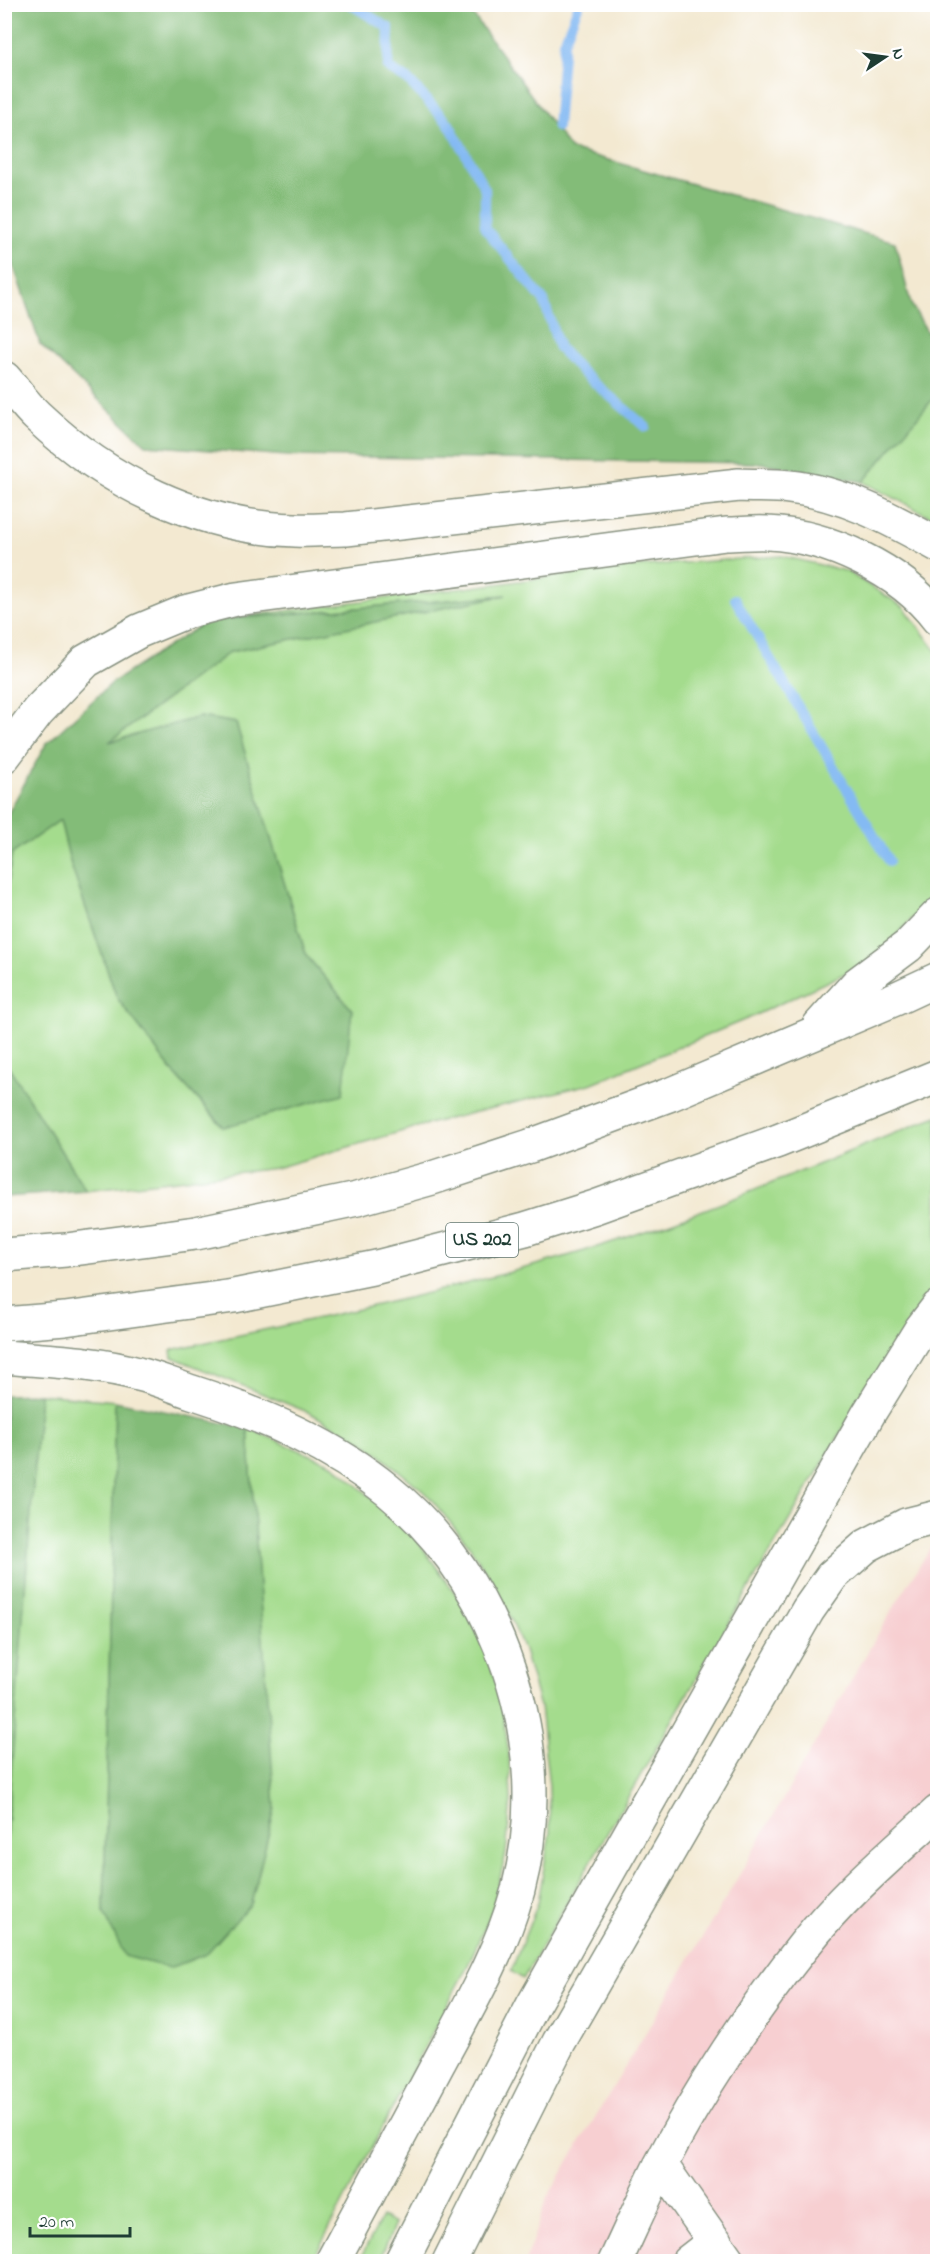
<svg xmlns="http://www.w3.org/2000/svg" width="942" height="2266" font-family="'Indie Flower',sans-serif">
	<style>
		.built { fill: #f7cfd1 }
		.green { fill: #a4dc8d; stroke: #628c60; stroke-width: 1.5 }
		.forest { fill: #83bc78; stroke: #517c56; stroke-width: 1.5 }
		.lines { fill: none; stroke-linecap: round; stroke-linejoin: round }
		.stream { stroke: #84baf3; stroke-width: 10 }
		.minor-casing { stroke: #899382; stroke-width: 36 }
		.highway-casing { stroke: #899382; stroke-width: 36 }
		.minor { stroke: #fff; stroke-width: 33 }
		.highway { stroke: #fff; stroke-width: 33 }
		.labels { text-anchor: middle; dominant-baseline: central; stroke-width: 4.5; stroke-linejoin: round; paint-order: stroke }
		.shield { fill: #fff; stroke: #627771; stroke-width: 1.5 }
		.shield-label { font-size: 20px; font-weight: bold; fill: #1f3d34 }
	</style>
	<rect width="100%" height="100%" fill="#fff"/>
	<filter id="ink" filterUnits="userSpaceOnUse"><feTurbulence type="fractalNoise" baseFrequency=".0167" numOctaves="2"/><feDisplacementMap in="SourceGraphic" scale="12" xChannelSelector="R" yChannelSelector="G"/><feConvolveMatrix kernelMatrix="1 2 1 2 8 2 1 2 1" color-interpolation-filters="sRGB"/></filter>
	<filter id="wash" filterUnits="userSpaceOnUse"><feTurbulence type="fractalNoise" baseFrequency=".008" numOctaves="4" result="noise"/><feDisplacementMap in="SourceGraphic" scale="24" xChannelSelector="R" yChannelSelector="G"/><feGaussianBlur stdDeviation="1.35" result="paint"/><feColorMatrix in="noise" values="0 0 0 0 0 0 0 0 0 0 0 0 0 0 0 0 0 1.4 0 .05"/><feComposite in="paint" operator="in"/></filter>
	<g filter="url(#wash)">
		<rect width="100%" height="100%" fill="#f3e9d1"/>
		<!-- built -->
		<path class="built" d="M937 1537V2261L525 2262 547 2198 726 1898 882 1627Z"/>
		<!-- green -->
		<path class="green" d="M937 394V520L863 482Z
			M782 556 846 571 904 607 937 652V890L876 959 749 1018 590 1084 424 1125 276 1168 86 1191 7 1064 4 1045V903L12 854 60 820 71 865 117 998 173 1072 223 1127 352 1010 306 955 236 723 200 717 108 743 230 652 499 596 213 620 629 567Z
			M937 1116V1293L854 1410 703 1667 523 1979 511 1971 538 1903 550 1832 549 1786 540 1707 523 1647 499 1592 468 1544 426 1493 362 1441 310 1413 172 1357 171 1350C303 1321 435 1295 564 1257 692 1220 814 1165 937 1116Z
			M40 1394 115 1401 104 1913 251 1904 274 1808 248 1428 334 1465 412 1533 463 1604 481 1641 499 1689 509 1754 511 1800 506 1853 492 1911 468 1965 312 2261H5L4 1841Z
			M382 2217 395 2224 379 2261H359Z"/>
		<!-- forest -->
		<path class="forest" d="M4 5H466L570 149 895 242 911 304 937 349V394L863 482 761 463 287 456 146 445 40 344 5 241Z
			M506 595 230 652 109 742 200 717 236 723 306 955 352 1010 343 1094 224 1127 173 1072 117 998 71 865 60 820 12 854 5 902V819L46 744 113 682 207 621Z
			M5 1045 7 1064 86 1191 5 1197Z
			M40 1394 6 1840 5 1841V1395Z
			M115 1401 248 1428 275 1808 251 1904 206 1954 170 1968 125 1956 104 1913Z"/>
		<g class="lines">
			<!-- stream -->
			<path class="stream" d="M350 4 389 28 388 68 408 80 449 124 485 189V228L544 301 559 348 584 374 646 427
				M557 127 564 42 579 4
				M735 599 889 861"/>
		</g>
	</g>
	<g filter="url(#ink)">
		<g class="lines">
			<!-- minor casing -->
			<g class="minor-casing">
				<path id="minor" d="M661 2165 729 2262
					M615 2262C630 2230 644 2198 660 2166 698 2092 753 2009 805 1944 843 1895 892 1854 938 1812
					M688 2262 715 2241"/>
			</g>
			<!-- highway casing -->
			<g class="highway-casing">
				<path id="highway" d="M4 378C15 390 25 405 37 416 106 481 199 528 295 530 312 531 329 529 346 529L739 485C756 486 773 485 790 487 844 493 891 519 938 545
					M4 756 38 711 86 661 139 631 185 612 236 599 726 534C740 534 754 532 768 533 829 536 901 570 938 619
					M819 1026 857 984 908 946 938 915
					M4 1255 66 1250 196 1233 357 1199 432 1178 530 1146 671 1094 895 999 938 979
					M4 1324 65 1319 234 1296 377 1267 525 1229 595 1207 778 1141 938 1076
					M4 1357C49 1361 95 1362 138 1374 156 1378 174 1386 192 1392 344 1441 456 1512 509 1670 533 1741 537 1817 518 1890 501 1952 468 2008 438 2064 403 2130 368 2196 332 2262
					M401 2262 533 2005 611 1867 869 1413 921 1329 938 1307
					M449 2262 559 2042 808 1610 832 1576 866 1546 906 1525 938 1517"/>
			</g>
			<!-- minor -->
			<use href="#minor" class="minor"/>
			<!-- highway -->
			<use href="#highway" class="highway"/>
		</g>
	</g>
	<g class="labels">
		<!-- shield labels -->
		<rect class="shield" x="446" y="1223" width="72" height="34" rx="4.5"/>
		<g class="shield-label">
			<text x="482" y="1240">US 202</text>
		</g>
	</g>
	<!-- margin -->
	<rect width="942" height="2266" fill="none" stroke="#fff" stroke-width="24"/>
	<!-- north arrow -->
	<g transform="translate(885 57) rotate(77)" stroke="#ffffff" stroke-width="4.5" paint-order="stroke">
	<path d="M0-4.5L10 22L0 15L-10 22Z" fill="#1f3d34"/>
	<text y="-9" font-size="16" font-weight="bold" text-anchor="middle" fill="#1f3d34">N</text>
	</g>
	<!-- scale -->
	<path d="M30 2227v9h100v-9" fill="none" stroke="#1f3d34" stroke-width="3"/>
	<text x="39" y="2227" font-size="18" fill="#1f3d34" stroke="#ffffff" stroke-width="4.5" paint-order="stroke">20 m</text>
</svg>
